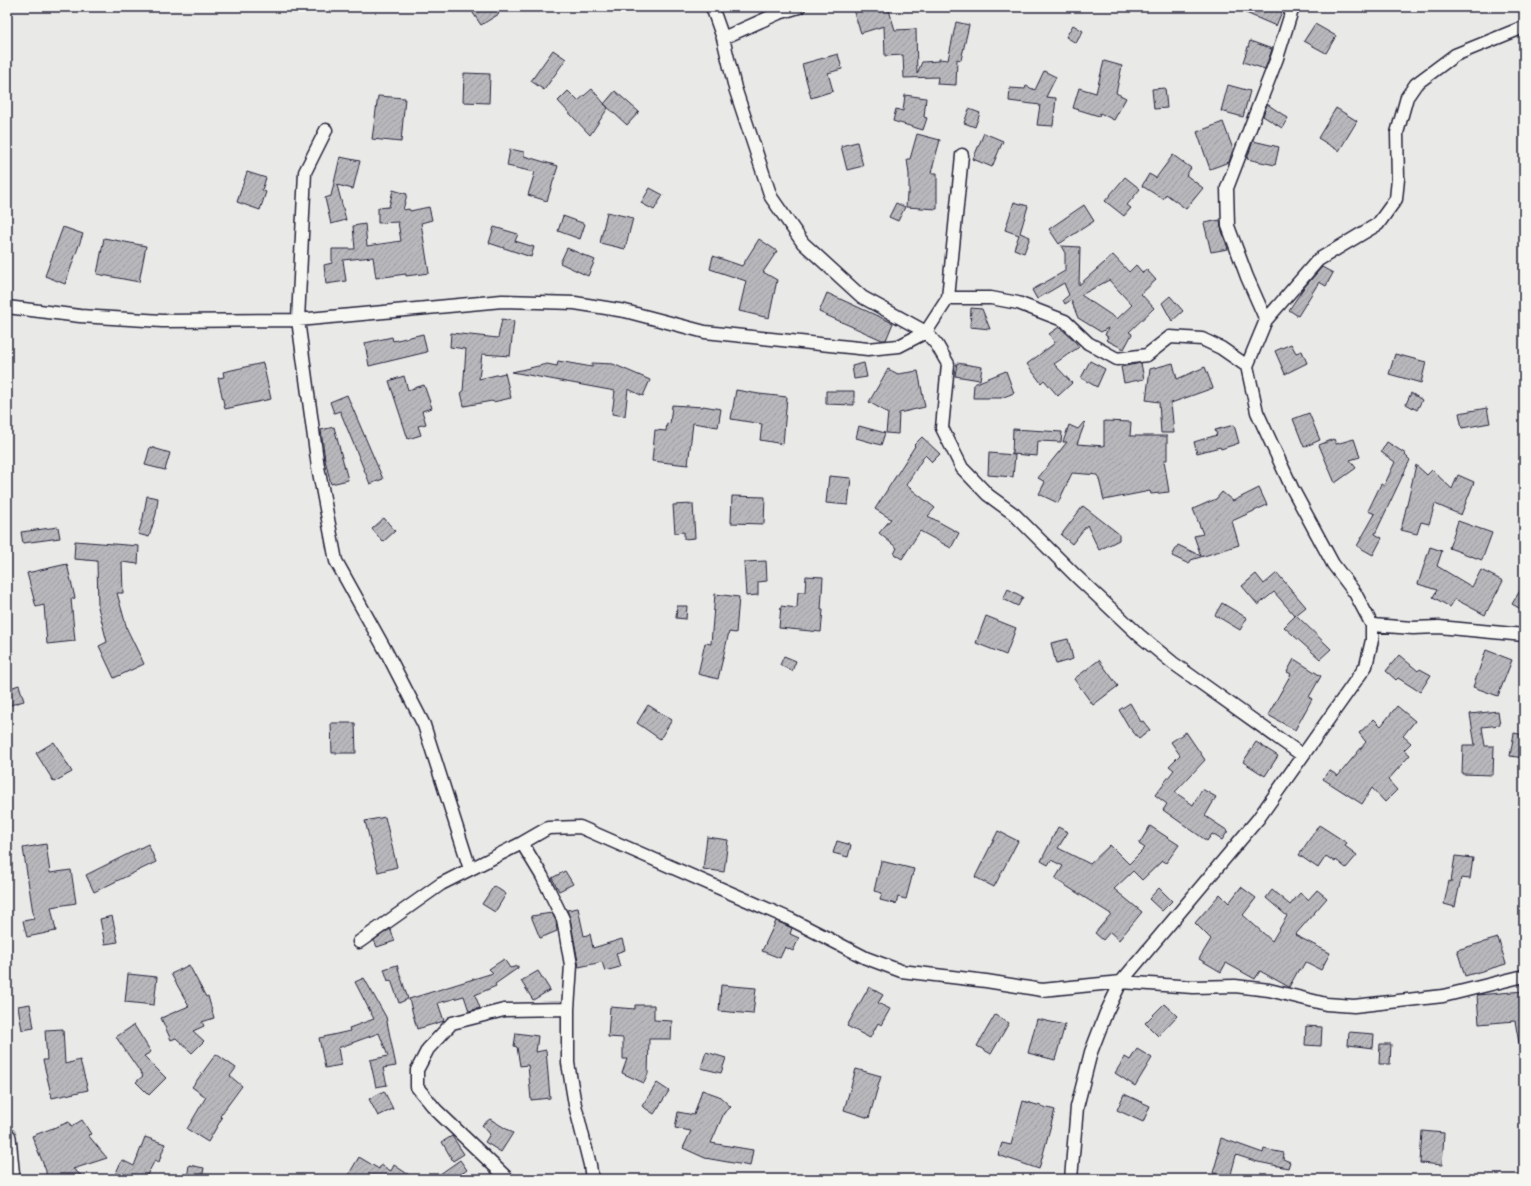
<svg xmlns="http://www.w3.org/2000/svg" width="1531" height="1186" font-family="Itim,sans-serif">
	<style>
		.building { fill: url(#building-hatch); stroke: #22223b; fill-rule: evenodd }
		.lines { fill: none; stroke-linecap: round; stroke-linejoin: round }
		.street-casing { stroke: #22223b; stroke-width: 15 }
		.secondary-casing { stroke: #22223b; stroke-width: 20 }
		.street { stroke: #f6f6f2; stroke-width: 12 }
		.secondary { stroke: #f6f6f2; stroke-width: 17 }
	</style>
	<defs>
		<pattern id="building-hatch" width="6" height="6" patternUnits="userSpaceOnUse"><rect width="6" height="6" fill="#b8b8bc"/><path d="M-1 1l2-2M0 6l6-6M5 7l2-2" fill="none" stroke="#9e9ea2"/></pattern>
	</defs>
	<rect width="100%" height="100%" fill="#e9e9e7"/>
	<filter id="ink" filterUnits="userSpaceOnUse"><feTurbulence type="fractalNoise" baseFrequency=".025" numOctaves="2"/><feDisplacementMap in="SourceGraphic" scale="8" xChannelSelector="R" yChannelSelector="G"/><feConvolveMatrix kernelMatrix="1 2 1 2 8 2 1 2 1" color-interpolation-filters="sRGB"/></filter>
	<g filter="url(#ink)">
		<!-- building -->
		<path class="building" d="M469 7H494L499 14 481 25Z
			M852 7H888L895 30 916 29 917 74 922 62 939 61V59L948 60 956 22 969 25 961 60 957 59 956 85 937 84 938 77 904 78 903 55 885 56 884 26 861 33Z
			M1232 7H1284L1276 26Z
			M1315 24 1336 36 1326 53 1304 41Z
			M1073 25 1083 31 1076 43 1066 37Z
			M1250 41 1272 49 1265 69 1243 62Z
			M553 50 566 59 544 90 531 81Z
			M838 54 842 69 828 73 833 91 811 98 802 64Z
			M1104 61 1122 66 1116 93 1126 98 1114 120 1100 113 1099 116 1073 108 1079 88 1096 93Z
			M1044 71 1056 77 1046 97 1056 98 1053 126 1037 125 1040 105 1009 101 1010 88 1025 89 1026 86 1035 90Z
			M464 73 490 74 489 103 463 102Z
			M1228 85 1250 91 1243 117 1221 111Z
			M1165 88 1167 108 1154 109 1152 89Z
			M592 89 608 108 590 135 558 101 568 91 578 101Z
			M615 91 639 112 627 125 604 104Z
			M905 95 926 98 924 117 927 118 923 130 893 121 896 109 903 111Z
			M378 96 405 98 401 142 372 139Z
			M1267 104 1288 118 1282 128 1263 116Z
			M1336 108 1357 121 1339 151 1318 138Z
			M969 109 980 113 975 127 964 123Z
			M1223 122 1233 149 1229 162 1210 169 1197 132Z
			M984 133 1003 141 992 167 973 159Z
			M917 134 940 140 931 173H937V209L906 207 907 194H909V174L907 159H910Z
			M1253 141 1279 147 1275 165 1247 159Z
			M857 142 863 166 847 170 841 146Z
			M510 149 524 152V156L558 166 547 201 528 195 535 172 507 166Z
			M1173 155 1191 168 1186 175 1203 188 1186 209 1166 194 1163 199 1142 186 1149 174 1156 178Z
			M340 157 360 161 353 189 337 185 346 220 331 224 325 198 331 196Z
			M247 172 266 178 262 190 266 192 260 210 237 202Z
			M1125 177 1140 189 1127 205 1131 208 1124 216 1105 201Z
			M650 188 663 195 654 210 641 203Z
			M393 190 407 194 403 210 409 209 410 211 429 207 432 220 421 223 429 273 406 276V274L376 278 373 257 343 260 346 281 326 284 324 265 332 263V249H355L353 226 365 224 367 246 401 241 398 222 378 223V208L389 207Z
			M1014 202 1028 206 1020 233 1030 237 1024 253 1014 249 1019 235 1005 230Z
			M896 203 905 207 898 221 889 217Z
			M1084 205 1094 221 1059 244 1049 229Z
			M607 212 633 218 625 249 600 243Z
			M563 216 585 224 580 239 558 231Z
			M1220 220 1221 228 1228 249 1211 252 1204 223Z
			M63 227 83 234 65 284 45 276Z
			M494 227 518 234 515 241 534 247 531 257 489 243Z
			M104 238 146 246 139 282 97 274Z
			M759 239 777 251 763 272 777 280 769 318 739 311 746 281 710 269 713 256 742 266Z
			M1061 246 1080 247 1079 285 1113 255 1129 272 1136 265 1143 273 1146 269 1156 280 1141 294 1154 308 1129 332 1132 334 1124 349 1106 340 1108 337 1105 335 1108 328 1101 332 1078 318 1071 300 1065 304 1063 300 1069 295 1064 283 1037 299 1032 290 1065 271V253ZM1109 280 1132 305 1117 319 1081 295Z
			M567 248 595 260 588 276 560 263Z
			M1322 267 1333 273 1326 286 1319 282 1298 316 1289 310 1303 289Z
			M827 293 893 323 886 340H882L819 312Z
			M1170 296 1183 311 1172 321 1162 303Z
			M971 308 982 309 990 329 970 327Z
			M502 319 514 321 510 356 482 354 479 379 505 373 511 398 493 402 492 401 464 406 461 392H463L466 349 450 347 451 333 498 338Z
			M1059 327 1073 339 1079 347 1054 364 1072 383 1058 396 1044 380 1041 383 1027 364 1055 343 1049 334Z
			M423 334 427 352 369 366 365 343 392 337 393 341Z
			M1291 344 1296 353 1302 351 1307 363 1285 374 1275 351Z
			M1395 354 1426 362 1421 383 1389 374Z
			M558 361 592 367V363L613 364 650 380 643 396 628 389 625 416 612 414 615 391 512 372 547 364 557 366Z
			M1090 361 1105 369 1097 387 1081 378Z
			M263 363 271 399 225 409 218 378 224 377 223 372Z
			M864 363 867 377 854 379 852 366Z
			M957 363 982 367 980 380 955 376Z
			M1141 363 1144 379 1124 383 1121 367Z
			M1173 363 1177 379 1205 367 1213 388 1171 403 1174 433H1161L1159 402 1146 400 1150 369Z
			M888 369 898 374 918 371 925 407 899 413 898 434 886 433 888 413 869 402Z
			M1006 371 1014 393 1001 398H973L974 384Z
			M404 376 408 390 424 385 432 408 422 411 426 424 418 426 421 435 408 439 389 381Z
			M736 390 759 394 787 397 783 444 760 440 762 424 731 419Z
			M826 391H854V405L826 404Z
			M1411 393 1422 400 1417 410 1406 404Z
			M347 395 383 479 370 484 340 411 334 413 330 402Z
			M672 405 703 407V406L721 409 718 427 693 423 688 465 652 461 655 430 666 431 667 423 670 424Z
			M1487 408 1490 423 1462 428 1459 413Z
			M1309 413 1320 440 1304 447 1293 419Z
			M1104 421 1131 422 1130 436H1167V460H1164L1169 492 1151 494 1150 491 1104 500 1098 475 1072 473 1058 503 1039 494 1045 482 1038 478 1067 442H1063L1069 425 1078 429 1084 422 1085 423 1077 444 1104 446Z
			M1234 425 1239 443 1221 449 1220 447 1197 453 1194 442 1217 435 1215 430Z
			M859 426 885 433 881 445 856 438Z
			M334 427 348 480 331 484 325 460 321 430Z
			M1013 429 1062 432 1061 442 1038 441 1037 456 1012 454Z
			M922 437 940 454 932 462 925 455 906 485 935 508 928 516 959 533 951 548 920 531 902 559 894 554 897 548 879 533 891 519 875 509 915 446 914 445Z
			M1334 439 1336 444 1354 439 1360 457 1350 460 1356 468 1335 483 1319 445Z
			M1387 442 1406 454 1405 455 1410 460 1375 534 1382 538 1373 555 1357 546 1375 514 1368 511 1381 484 1384 486 1395 462 1381 452Z
			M150 447 170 453 165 470 145 465Z
			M989 453 1015 455 1013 477 988 475Z
			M1416 465 1427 475 1432 470 1452 489 1458 475 1474 482 1461 515 1435 504 1429 524 1421 522 1417 534 1401 530Z
			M829 476 851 478 848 505 826 503Z
			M1259 488 1267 505 1232 521 1239 545 1191 560 1189 564 1172 556 1178 545 1201 556 1194 536 1203 534 1193 509 1216 499 1222 492 1233 501Z
			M147 496 158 498 156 514 149 537 138 534 143 518Z
			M732 496 765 497 764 524 731 523Z
			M693 504 695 538 684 539V532L675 533 673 505Z
			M1083 506 1119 534V540L1099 550 1087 525 1072 544 1061 535Z
			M384 518 395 531 383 542 372 529Z
			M1458 521 1492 533 1482 560 1449 548Z
			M58 527 60 538 23 543 21 532Z
			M75 541 139 546 138 564 122 562 123 593H117L127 629 144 664 114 678 99 646 107 642 98 607 97 561 74 559Z
			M1430 547 1442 551 1437 566 1472 587 1481 570 1503 581 1485 615 1455 599 1450 607 1433 597 1437 590 1418 584Z
			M766 561 767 581 758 582V595L746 596 744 562Z
			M67 564 75 598 71 599 75 641 47 644 44 605 36 607 27 573Z
			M1277 573 1306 607 1296 615 1331 649 1320 659 1284 627 1295 616 1274 592 1258 605 1242 586 1256 574 1264 584Z
			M806 576 823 577 821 610H823L821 632 779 628 781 606 797 608 798 592H805Z
			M1524 584V611L1512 604Z
			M1008 589 1023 597 1018 606 1003 599Z
			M715 594 739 597 736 633 729 632 718 679 698 674 705 643 711 644Z
			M1222 603 1247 618 1240 630 1215 615Z
			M677 606H687L686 619 676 618Z
			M986 616 1016 628 1006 655 976 643Z
			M1068 639 1073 659 1056 664 1051 643Z
			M1486 650 1512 660 1498 696 1473 687Z
			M1399 655 1418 671 1420 669 1431 675 1420 692 1398 678 1396 680 1386 671Z
			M784 656 796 661 792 671 780 665Z
			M1294 659 1321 676 1309 697 1312 699 1295 730 1268 715 1291 674 1287 672Z
			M1099 660 1118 686 1093 705 1074 679Z
			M19 685 24 701 7 706V689Z
			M1130 703 1141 722 1143 721 1150 730 1139 739 1129 727 1119 710Z
			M648 705 672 720 660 739 637 723Z
			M1397 706 1415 721 1403 736 1411 743 1404 750 1410 755 1388 780 1397 790 1385 802 1372 788 1362 804 1323 779 1329 770 1338 776 1366 742 1359 733 1374 719 1381 726Z
			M1498 711 1500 725 1482 727 1485 746H1494L1493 775 1462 774 1463 745H1475L1470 714Z
			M331 723H355L356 753H332Z
			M1186 732 1205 760 1175 792 1193 805 1202 789 1216 797 1205 816 1228 831 1222 840 1212 834 1207 841 1163 810 1167 804 1155 795 1174 770 1169 766 1180 755 1171 742Z
			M1514 733 1524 735V758L1510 756Z
			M54 742 72 772 54 782 36 753Z
			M1256 742 1278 756 1265 776 1243 762Z
			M385 817 397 867 378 872 365 821Z
			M1319 825 1347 843 1345 846 1357 855 1346 868 1336 860 1335 862 1326 856 1318 868 1299 855Z
			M1150 826 1179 845 1166 863 1162 861 1142 880 1133 871 1114 889 1142 912 1119 940 1110 932 1103 940 1095 933 1111 914 1055 879 1063 866 1051 860 1048 865 1041 861 1058 827 1068 832 1058 848 1090 864 1110 845 1129 864 1145 848 1139 844Z
			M998 831 1018 841 994 887 975 877Z
			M707 837 728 840 724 872 703 869Z
			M837 841 851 845 848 857 833 853Z
			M46 844 50 873 71 870 76 903 51 907 56 931 27 937 23 921 34 919 23 848Z
			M148 844 156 862 94 892 86 875Z
			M1455 856 1473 858 1470 879 1461 878 1455 907 1444 904 1449 881 1451 882Z
			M881 861 914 869 906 899 898 897 896 904 880 900 882 893 874 891Z
			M565 871 573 884 559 891 552 878Z
			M494 886 506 894 495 912 482 904Z
			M1241 887 1256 898 1243 915 1272 941 1287 916 1266 898 1272 890 1290 905 1300 893 1308 900 1317 890 1327 898 1295 935 1330 953 1321 970 1305 962 1301 970 1299 969 1289 987 1260 971 1255 979 1226 963 1221 972 1199 959 1211 939 1195 923 1220 894 1229 903Z
			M1159 888 1172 901 1162 911 1149 899Z
			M578 908 584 936 590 934 593 948 622 939 625 950 616 953 620 967 605 971 602 962 579 967 570 918 567 910Z
			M552 913 556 921 557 931 540 938 531 916Z
			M112 916 118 942 105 944 100 919Z
			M776 921 792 928 790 934 799 938 793 951 785 947 780 958 762 951Z
			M390 929 395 941 377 947 374 940Z
			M1498 938 1506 964 1465 976 1457 950Z
			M504 959 510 968 518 966V968L495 984 496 986 475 995 480 1008 469 1011 464 996 438 1003 444 1021 417 1029 409 999 493 973 489 969Z
			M189 965 206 997 208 996 214 1018 202 1022 204 1026 193 1031 204 1041 192 1053 176 1038 171 1040 161 1018 189 1006 171 974Z
			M397 965 408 999 399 1003 391 980 388 981 384 969Z
			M538 971 550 990 533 1000 521 981Z
			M128 974 157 977 154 1005 125 1002Z
			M364 978 386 1017 396 1066 383 1068 387 1085 376 1087 370 1060 388 1056 379 1033 338 1048 341 1065 325 1068 319 1038 350 1031 349 1028 374 1019 355 982Z
			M721 985 756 988 753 1014 719 1011Z
			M869 987 883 995 878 1003 890 1009 881 1025 878 1023 870 1038 847 1026Z
			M1524 991V1043H1519L1515 1021 1479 1024 1477 995Z
			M30 1004 34 1028 22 1030 18 1006Z
			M1164 1004 1177 1016 1158 1036 1145 1023Z
			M635 1005H654V1020L672 1021 671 1039H649L648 1074 644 1083 622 1073 627 1059H623V1038L608 1037 610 1007 635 1009Z
			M995 1015 1009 1023 991 1054 977 1046Z
			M1037 1019 1065 1025 1055 1060 1028 1053Z
			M134 1025 151 1052 144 1056 166 1078 149 1095 136 1082 143 1076 116 1037Z
			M1306 1026 1322 1027 1321 1046 1305 1045Z
			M63 1029 65 1064 80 1060 88 1090 52 1098 43 1060H47L45 1030Z
			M1349 1032 1374 1034 1373 1048 1348 1045Z
			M516 1033 538 1036 536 1052 546 1050 550 1098 531 1100 528 1065 520 1066 517 1047 514 1046Z
			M1380 1044H1391L1390 1064H1379Z
			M1137 1049 1152 1058 1135 1086 1115 1073 1125 1057 1130 1060Z
			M706 1052 726 1058 721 1073 701 1068Z
			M216 1054 236 1068 230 1076 242 1086 220 1116 222 1118 208 1142 187 1129 206 1097 192 1087Z
			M856 1069 881 1076 869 1118 844 1110Z
			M657 1083 669 1091 654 1114 642 1106Z
			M702 1090 719 1096 731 1107 724 1113 711 1143 753 1150 750 1166 705 1158 683 1148 691 1131 675 1128 678 1112 694 1115Z
			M384 1091 393 1109 378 1116 369 1099Z
			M1124 1094 1150 1106 1143 1122 1117 1110Z
			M1023 1101 1055 1110 1039 1169 998 1155 1002 1143 1011 1145Z
			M490 1119 513 1133 501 1152 485 1142 490 1134 482 1125Z
			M82 1120 91 1134 88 1135 107 1158 73 1169 86 1179H46V1171L32 1136 69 1122 71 1127Z
			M1422 1131 1444 1133 1442 1165 1420 1163Z
			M452 1136 464 1154 453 1161 442 1142Z
			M145 1137 165 1144 159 1162 155 1160 145 1179H113L122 1160 134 1166Z
			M1221 1138 1263 1153 1264 1149 1284 1153 1283 1159 1290 1162 1288 1168 1258 1162 1236 1155 1230 1178 1213 1173 1219 1152H1217Z
			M359 1157 379 1169 381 1165 391 1171 394 1165 415 1179H346Z
			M460 1160 467 1170 454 1179H433Z
			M189 1165 204 1168 202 1179H187Z"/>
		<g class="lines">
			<!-- street casing -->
			<g class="street-casing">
				<path id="street" d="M712 7 723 38 735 88 771 197 803 243 862 297 926 332 937 345 948 364 942 428 962 468 988 495 1014 514 1076 576 1139 635 1173 663 1302 755
					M723 38 779 13 799 7
					M326 130 305 172 298 320 318 467 336 561 387 653 424 725 470 869
					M948 298H991L1018 303 1065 321 1088 343 1117 359 1147 355 1170 337 1202 339 1221 348 1247 366
					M7 307 80 316 162 321 298 320 502 301 575 303 625 311 705 332 868 349 899 346 926 332 948 298 962 155
					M1266 320 1247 277 1228 226 1227 188 1277 58 1293 7
					M1372 625 1413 628 1439 627 1524 635
					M522 843 542 876 563 919 571 965 568 1009V1063L575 1105 590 1165 592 1179
					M359 942 441 884 522 843 548 828 580 827 790 919 866 958 901 971 986 981 1042 990 1121 982 1193 987 1235 986 1269 990 1326 1004 1354 1006 1443 996 1524 976
					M508 1179 436 1110 417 1087V1070L428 1049 452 1023 504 1010 568 1009
					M1071 1179 1077 1107 1091 1052 1106 1013 1121 982 1258 819 1366 666 1372 640V625L1355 593 1333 564 1292 488 1257 412 1247 366 1266 320 1318 260 1378 224 1396 199 1398 179 1397 133 1407 97 1416 84 1455 55 1524 27"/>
			</g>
			<!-- secondary casing -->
			<g class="secondary-casing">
				<path id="secondary" d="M7 1137 11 1179"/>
			</g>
			<!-- street -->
			<use href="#street" class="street"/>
			<!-- secondary -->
			<use href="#secondary" class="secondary"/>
		</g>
	</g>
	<!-- margin -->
	<rect width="1531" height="1186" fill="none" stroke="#f6f6f2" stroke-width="24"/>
	<rect x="12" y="12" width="1507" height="1162" fill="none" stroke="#22223b" stroke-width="1.5" filter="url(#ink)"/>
</svg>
